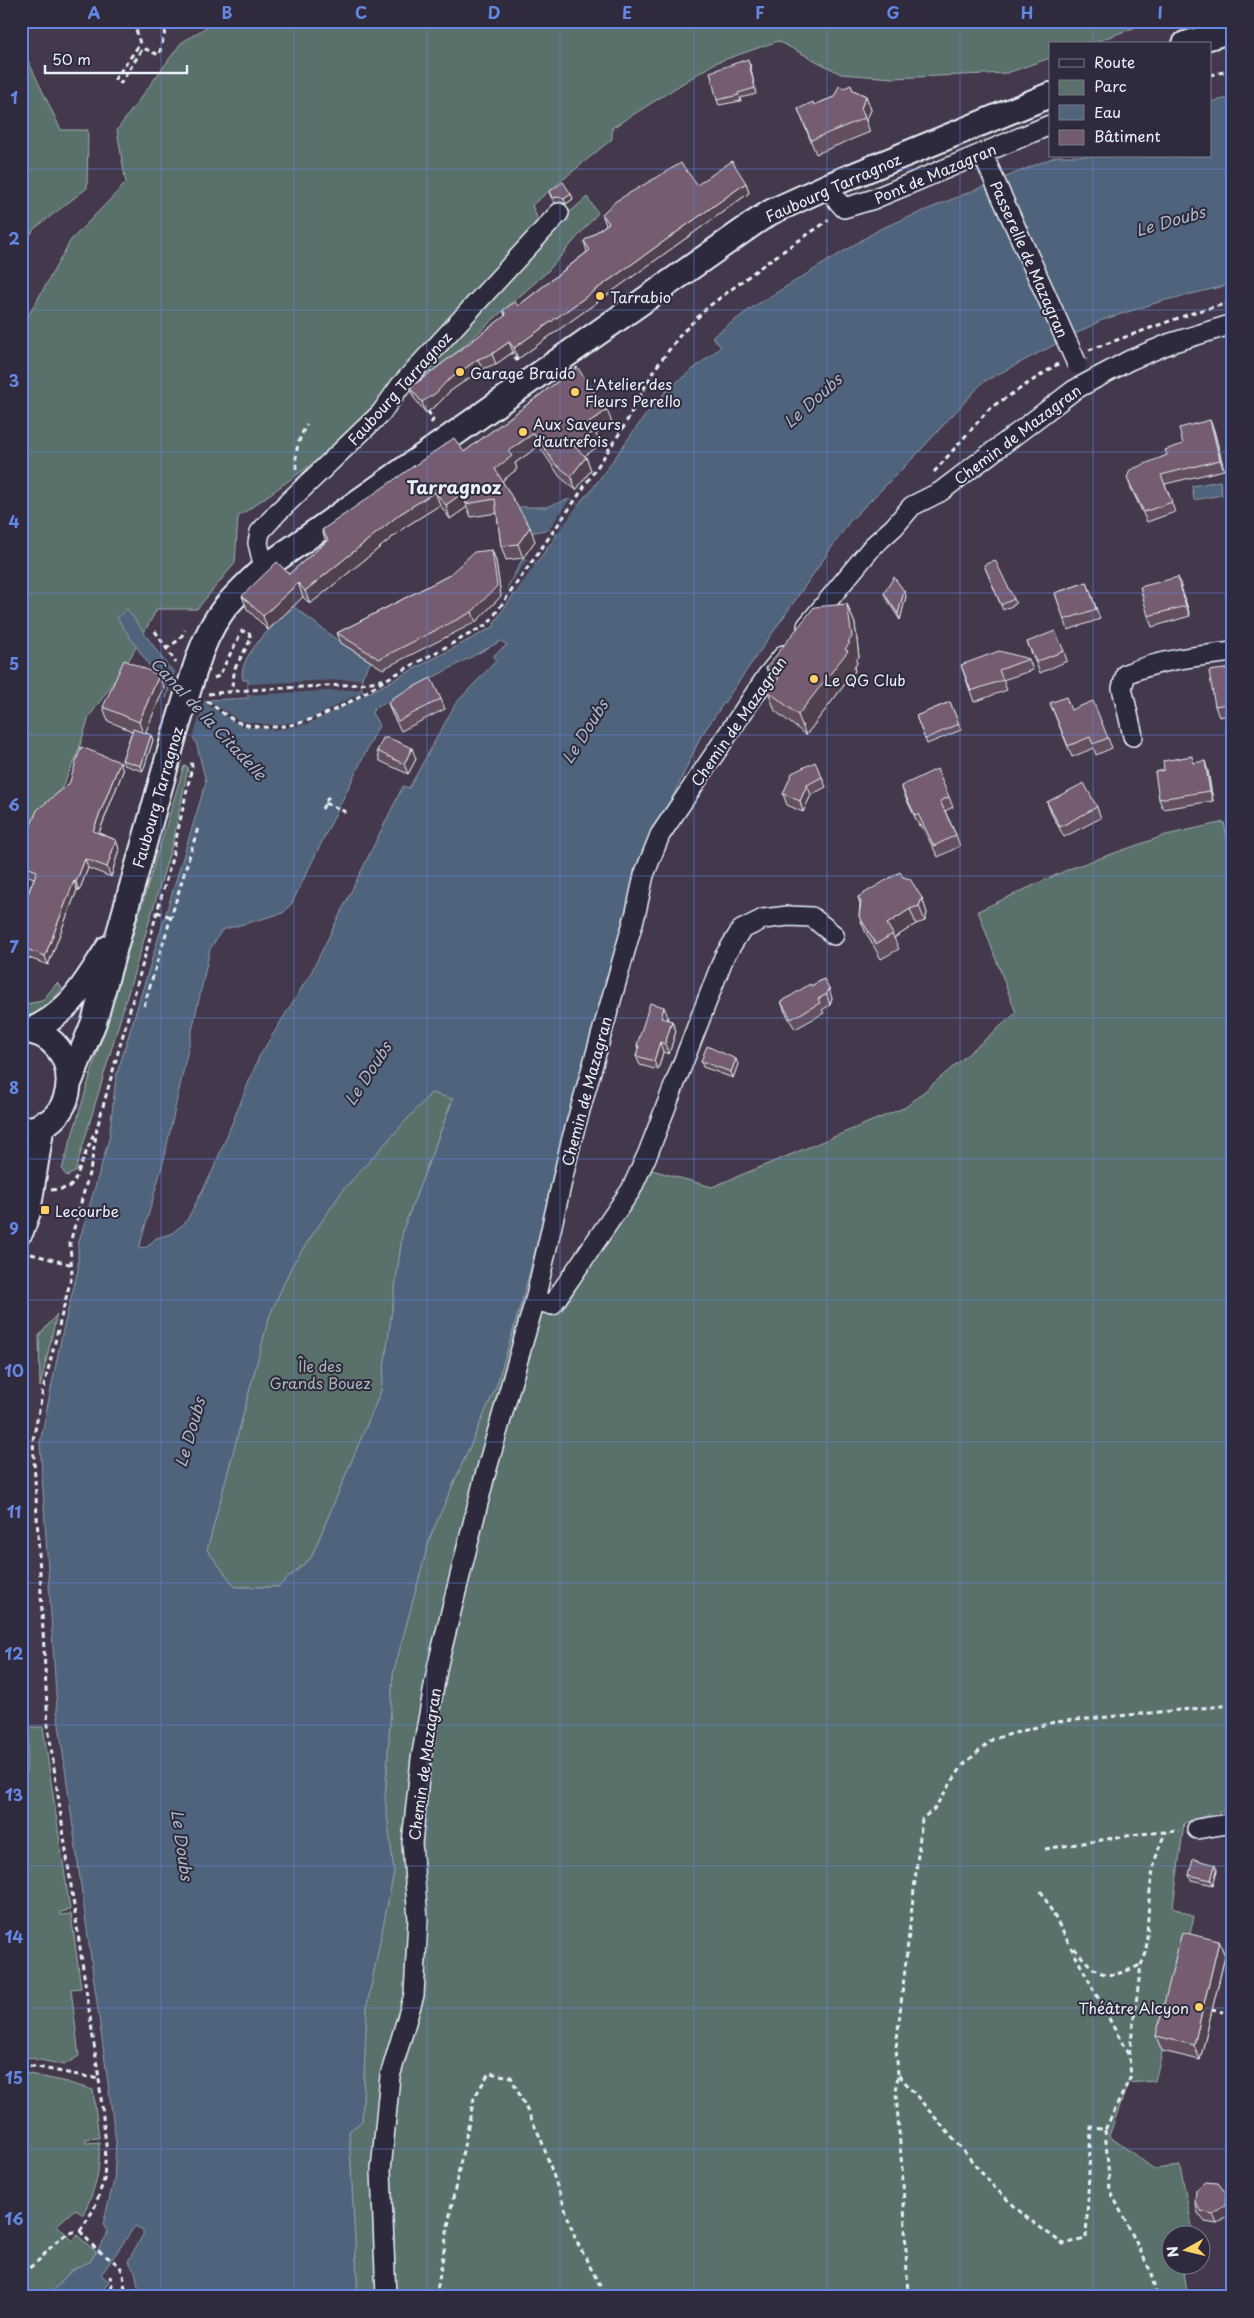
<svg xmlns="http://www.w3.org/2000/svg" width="1254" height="2318" font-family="'Playpen Sans',sans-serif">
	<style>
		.green { fill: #5a706a; stroke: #a1b0b1 }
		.water { fill: #50647b; stroke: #8d9cad; fill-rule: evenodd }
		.pier { fill: #44394c }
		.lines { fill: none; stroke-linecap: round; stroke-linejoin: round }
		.minor-casing { stroke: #e8f1f8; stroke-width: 22 }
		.major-casing { stroke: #e8f1f8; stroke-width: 28 }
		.path { stroke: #e8f1f8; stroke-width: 3; stroke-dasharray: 5 4; stroke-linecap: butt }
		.minor { stroke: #2f2a3d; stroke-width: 19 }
		.major { stroke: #2f2a3d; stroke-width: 24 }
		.minor-bridge-casing { stroke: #e8f1f8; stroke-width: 22; stroke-linecap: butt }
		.major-bridge-casing { stroke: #e8f1f8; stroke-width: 28; stroke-linecap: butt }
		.minor-bridge { stroke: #2f2a3d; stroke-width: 19 }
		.major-bridge { stroke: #2f2a3d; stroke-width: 24 }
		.wall { fill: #644f5f; stroke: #e8f1f8 }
		.shaded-wall { fill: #51404e; stroke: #e8f1f8 }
		.building { fill: #745c6f; stroke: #e8f1f8 }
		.grid { fill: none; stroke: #6487e3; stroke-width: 1; stroke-opacity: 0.55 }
		.poi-dot { fill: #ffd166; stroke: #2f2a3d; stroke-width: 2 }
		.labels { text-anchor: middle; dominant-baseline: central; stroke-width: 4; stroke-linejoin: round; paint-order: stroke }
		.street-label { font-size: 15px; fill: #e8f1f8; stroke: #2f2a3d }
		.poi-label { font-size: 15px; fill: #e8f1f8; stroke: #2f2a3d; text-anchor: start }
		.park-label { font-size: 15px; fill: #a8b7b8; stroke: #2f2a3d }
		.water-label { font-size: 16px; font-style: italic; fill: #abb9c6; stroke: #2f2a3d }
		.quarter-label { font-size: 18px; font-weight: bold; fill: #e8f1f8; stroke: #2f2a3d }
		.neatline { fill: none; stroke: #6487e3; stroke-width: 2 }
		.grid-label { font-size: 16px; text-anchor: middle; font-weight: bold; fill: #6487e3 }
	</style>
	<rect width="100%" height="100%" fill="#44394c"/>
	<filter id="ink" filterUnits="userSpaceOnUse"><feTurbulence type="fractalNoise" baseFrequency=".02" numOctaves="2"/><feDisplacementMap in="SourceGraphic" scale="10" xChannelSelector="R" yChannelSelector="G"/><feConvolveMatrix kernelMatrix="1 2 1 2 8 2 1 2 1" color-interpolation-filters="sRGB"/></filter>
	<g filter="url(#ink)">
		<!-- green -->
		<path class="green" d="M216 21H1152L1090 44H1050V58L1007 73 893 78 841 74 778 41 715 63 612 128V139L532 205 544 235 587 197 598 213 547 272 408 395 238 517 235 563 197 609H157L130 658 89 717 76 758 62 787 39 819 21 860V329L71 240 126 183 117 130 181 43Z
			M21 46 61 130H88L87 188 34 229 21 249Z
			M184 766 188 767 174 838 75 1172 67 1176 64 1173 62 1169Z
			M1224 822 1233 870V1807L1184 1823 1173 1907 1194 1917 1159 2065 1155 2081 1128 2083 1109 2136 1154 2169 1180 2166 1194 2235 1172 2236V2266H1183L1188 2297H358L349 2131 362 2121 367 2005 394 1872 385 1799 393 1674 430 1537 496 1387 523 1297 562 1311 652 1170 712 1187 906 1107 1016 1013 978 911 1069 869 1166 835Z
			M57 983 62 988C50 1003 41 1015 21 1017V1005L42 1001Z
			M431 1093 453 1098 403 1230 381 1391 311 1558 278 1587H235L207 1550 269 1317 292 1265 343 1190Z
			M57 1314 40 1387 39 1336Z
			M30 1727H43L70 1910 60 1912V1915L71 1914 81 1988 71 1989 79 2056 64 2065 21 2056V1825Z
			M21 2072 66 2082 93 2090 99 2138 86 2139V2143L99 2142C100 2175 97 2184 83 2215L75 2209 57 2225 73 2241 77 2235 96 2252 90 2262 71 2270 49 2297H21Z"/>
		<!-- water -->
		<path class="water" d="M1233 97V284L1162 301 1102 320 983 382 916 455 850 521 701 736 657 831 596 1017 523 1297 496 1387 430 1537 393 1674 385 1799 394 1872 367 2005 362 2121 349 2131 358 2297H140L135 2271 128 2261 143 2235V2230L135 2226 101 2275 109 2281 98 2297H49C61 2282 70 2267 90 2262L107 2235V2231L103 2224 114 2181 116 2142 57 1710 40 1443 62 1334 78 1270V1245L109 1139 116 1077 206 782 196 742 166 697 169 686 157 680 151 673 153 671 117 618 127 609 167 665 208 704 210 700 248 698V680H243C235 658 279 620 293 606L341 643 371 662C364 673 356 683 365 695L495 626 494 623 514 594 507 588 523 558 535 565 557 535 549 529 531 533 516 507H546L570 499 578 505 586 495H588L644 417 668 389 721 347 712 337 753 307 880 229 1057 156H1210V102ZM501 641 507 645 494 655 496 661 456 703 409 788 403 786 312 971 259 1057 213 1170 186 1222 171 1234 156 1238 147 1247 139 1248 163 1163 210 949 222 930 283 913 292 903 379 725 372 713 374 709ZM431 1093 453 1099 403 1230 381 1391 311 1558 278 1587H235L207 1550 269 1317 292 1265 343 1190Z
			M1220 481 1222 495 1194 500 1192 486Z"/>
		<!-- pier -->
		<path class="pier" d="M570 499 578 505 557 534 549 529Z
			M527 560 535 565 514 594 507 588Z
			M176 670 205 699 192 740 166 701Z
			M361 679V689L248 695V684Z
			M362 692 365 695 308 724 274 730 241 726 208 705 209 701 240 721 274 725 308 720Z"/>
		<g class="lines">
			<!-- minor casing -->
			<g class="minor-casing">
				<path id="minor" d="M982 153 1033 266
					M830 185 836 199 844 208 871 200 1050 125
					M264 568 258 543 260 532 278 512 381 413 400 386 559 213
					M807 626 873 546 894 527 912 506 940 492 1074 390 1130 360 1171 343 1233 324
					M1133 736 1122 688 1126 674C1159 660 1197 656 1233 652
					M535 1300 552 1305 631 1190 648 1153 724 957 741 930 763 919 788 916 812 917 834 935
					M1197 1829 1233 1823
					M386 2297 381 2170 390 2076 414 1995 418 1919 412 1843 421 1759 438 1664 484 1479 535 1300 571 1142 636 912 644 875 660 835 767 676 784 655"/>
			</g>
			<!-- major casing -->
			<g class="major-casing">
				<path id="major" d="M1185 44 1233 30
					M195 669C210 619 227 602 264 568L754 223 771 212 830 185 1050 95
					M21 1030C87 1034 82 1132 21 1129
					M29 1031C70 1014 85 983 108 948
					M70 1081 94 1022 175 733
					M21 1231 28 1212 42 1124"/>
			</g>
			<!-- path -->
			<path class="path" d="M134 21 140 44 115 79 121 83 143 48 159 55 165 32 181 21
				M1210 75 1233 70
				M509 350 519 363
				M1089 350 1198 311 1233 302
				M428 411 433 420 431 423
				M296 469C295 451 298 440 307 424
				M934 472 990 408 1058 364
				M155 631 176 663
				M166 649 180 639 185 630
				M214 678 219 676 242 631 249 632 251 639 235 668 231 691
				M208 694 248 690 361 684 387 679 488 624 574 502 623 428 654 370 681 334 708 307 766 263 829 220
				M207 701C217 708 231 721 243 724 294 737 344 707 385 680
				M325 803 346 812
				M322 809 329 796
				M157 912 171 917
				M144 1006 198 828
				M51 1190 69 1188 74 1182 94 1133
				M31 1254 73 1265
				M1045 1849 1139 1834 1179 1831
				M1041 1891 1129 2056
				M1074 1948C1098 1976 1104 1982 1140 1965
				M1211 2010 1223 2012
				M21 2064 99 2079
				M898 2074 896 2048 922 1819 934 1809 963 1765 993 1739 1055 1722 1233 1705
				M1105 2130 1110 2190 1150 2270 1157 2297
				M80 2231 94 2209 104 2180 106 2145 99 2079 48 1726 33 1440 43 1390 72 1274 70 1243 91 1166 97 1128 171 862 192 767 191 759
				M80 2231 96 2249 120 2266 123 2274 126 2297
				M21 2271C45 2265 51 2233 80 2231
				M109 2297 112 2285 110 2276
				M436 2297 452 2203 474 2098 489 2073 511 2077 541 2139 575 2238 606 2297
				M908 2297 903 2182 896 2093 898 2074 994 2187 1026 2217 1063 2244 1086 2239 1091 2127 1105 2130 1131 2076 1129 2056 1141 1965 1146 1953C1149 1913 1147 1868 1166 1832"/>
			<!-- minor -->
			<use href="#minor" class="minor"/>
			<!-- major -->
			<use href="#major" class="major"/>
			<!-- minor-bridge casing -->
			<g class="minor-bridge-casing">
				<path id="minor-bridge" d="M1033 266 1077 364"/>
			</g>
			<!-- major-bridge casing -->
			<g class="major-bridge-casing">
				<path id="major-bridge" d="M175 733 195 669"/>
			</g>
			<!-- minor-bridge -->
			<use href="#minor-bridge" class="minor-bridge"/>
			<!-- major-bridge -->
			<use href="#major-bridge" class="major-bridge"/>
		</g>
		<!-- wall -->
		<path class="wall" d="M750 64 756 94 740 98 741 101 719 105 717 100Z
			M844 88 853 90 866 96 871 110 866 121 870 132 816 154 798 109 814 105 834 97Z
			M746 183 749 193 518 359 513 352 496 364 482 369 449 392 439 403 426 413 414 398 410 388 505 316 503 310 518 306 587 252 584 241 606 225 602 214 697 185Z
			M549 192 571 194 573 199 566 204 561 202 555 203 551 197Z
			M577 367 612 423 596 434 600 445 585 455 591 470 576 490 560 477 539 446 515 463 517 469 502 481 535 541 523 558 506 560 501 546 497 513 471 517 467 507 450 519 440 505 405 527 310 604 303 597 268 630 247 609 242 596 289 574 326 542 322 530 464 452Z
			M1214 430 1224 470 1165 484 1175 512 1147 522 1131 488 1127 478 1167 455 1183 444Z
			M492 550 496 561 501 596 476 622 383 669 341 643 337 633 448 576Z
			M984 565 1014 599 1016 604 1003 610Z
			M1178 577 1190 616 1152 627 1148 616Z
			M1087 582 1100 619 1068 630 1055 593Z
			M884 593 906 596 900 620 886 598Z
			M847 604 855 624 859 657 856 660 857 663 854 668 855 671 806 735 775 711 768 691 773 686 766 668Z
			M1027 642 1064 651 1067 661 1040 673Z
			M1029 659 1033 670 1003 680 1007 690 974 702 961 665Z
			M1232 668 1233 671V714L1219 717 1215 706Z
			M159 675 164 688 145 733 151 735 153 740 143 771 124 765 122 760 132 731 108 721 103 707Z
			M441 699 445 709 401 731 392 714 388 703Z
			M950 702 961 730 927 744 916 716Z
			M1050 703 1071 710 1108 738 1112 748 1096 755 1094 748 1072 757Z
			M377 751 416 759 408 774 380 761Z
			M120 762 123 771 99 833 116 840 119 849 111 877 88 868 79 891 77 890 48 965 21 955V912L34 878 21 873V851Z
			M1194 763 1208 771 1213 801 1163 809 1159 799 1164 770Z
			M822 777 826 787 811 795 803 812 787 805 783 794Z
			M901 786 949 797 953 807 945 811 956 835 960 846 938 857 921 825 919 826 905 796Z
			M1047 802 1097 807 1101 818 1064 837 1051 813Z
			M903 877 922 898 927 913 925 921 916 924 894 938 899 949 881 959 865 931 859 916 860 904 858 897Z
			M824 979 832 999 830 1005 822 1010 824 1013 795 1029 785 1012 781 1002Z
			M668 1017 667 1020 672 1021 676 1031 669 1054 663 1052 658 1070 640 1065 636 1056 638 1050 637 1045Z
			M701 1061 738 1064 733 1078 703 1067Z
			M1217 1870 1213 1885 1191 1880 1189 1875Z
			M1219 1941 1225 1956 1200 2060 1162 2051 1156 2036Z
			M1195 2203 1230 2204 1229 2216 1217 2224 1205 2222 1198 2213Z"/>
		<!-- shaded-wall -->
		<path class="shaded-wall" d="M866 96 871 110 866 121 861 108Z
			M746 183 749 193 518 359 514 348Z
			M571 194 573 199 566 204 564 199Z
			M509 342 513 352 496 364 492 354Z
			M478 359 482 369 449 392 439 403 426 413 422 402 446 382Z
			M607 410 612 423 596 434 600 445 579 460 574 446 589 423Z
			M1210 420 1214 430 1224 470 1220 460Z
			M534 433 539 446 515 463 517 469 500 483 495 469 508 451Z
			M586 457 591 470 576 490 571 476Z
			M435 492 440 505 405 527 310 604 305 591 400 514Z
			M464 492 467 507 450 519 446 505Z
			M530 527 535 541 523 558 518 544Z
			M492 550 496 561 501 596 476 622 472 612Z
			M1178 577 1181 587 1190 616 1186 606Z
			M298 583 303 597 268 630 263 616Z
			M904 591 906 596 900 620 898 614Z
			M847 604 855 624 859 657 856 660 857 663 854 668 855 671 806 735 798 715 845 649 848 642Z
			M159 675 164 688 144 736 139 722Z
			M151 735 153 740 143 771 141 766Z
			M412 748 416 759 408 774 404 764Z
			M1205 761 1208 771 1213 801 1210 791Z
			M120 762 123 771 96 840 93 831Z
			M807 785 811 795 803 812 800 801Z
			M116 840 119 849 111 877 107 867Z
			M85 859 88 868 79 891 76 882Z
			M74 881 77 890 48 965 45 956Z
			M922 898 927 913 925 921 919 906Z
			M910 909 916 924 894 938 887 924Z
			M829 988 832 999 830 1005 827 994Z
			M664 1007 668 1017 665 1027 661 1018Z
			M672 1021 676 1031 669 1054 665 1044Z
			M660 1042 663 1052 658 1070 654 1061Z
			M736 1059 738 1064 733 1078 731 1072Z
			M26 1302 30 1312 21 1329V1311Z
			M1215 1865 1217 1870 1213 1885 1211 1880Z
			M1219 1941 1225 1956 1200 2060 1194 2045Z
			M1226 2193 1230 2204 1229 2216 1217 2224 1213 2214Z"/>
		<!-- building -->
		<path class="building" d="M748 59 755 88 738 93 739 95 717 100 710 72Z
			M851 85 853 90 866 96 861 108 865 118 811 140 798 109 813 102 814 105 834 97 839 86 844 88Z
			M732 161 746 183 514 348 509 342 492 354 478 359 446 382 436 393 422 402 410 388 506 315 503 310 515 302 518 306 590 250 584 241 609 223 602 214 616 201 681 163 697 185Z
			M563 182 571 194 564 199 559 197 553 198 549 192Z
			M577 367 607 410 589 423 595 431 574 446 586 457 571 476 555 464 534 433 508 451 512 456 495 469 530 527 518 544 501 546 495 499 466 504 464 492 446 505 435 492 400 514 305 591 298 583 263 616 242 596 277 562 289 574 328 540 322 530 454 438 464 452Z
			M1210 420 1220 460 1161 475 1172 502 1144 512 1127 478 1130 470 1167 455 1165 450 1183 444 1179 428Z
			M492 550 497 586 472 612 379 659 337 633 448 576 474 552Z
			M995 560 1014 599 1001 605 984 565Z
			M894 577 904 591 898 614 884 593Z
			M1178 577 1186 606 1148 616 1140 587Z
			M1087 582 1096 609 1064 620 1055 593Z
			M847 604 852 637 848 642 850 643 845 649 848 651 798 715 768 691 779 678 766 668 814 607Z
			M1055 631 1064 651 1036 662 1027 642Z
			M999 651 1029 659 999 670 1003 680 971 691 961 665Z
			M124 660 159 675 139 722 103 707Z
			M1232 668 1233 674V703L1215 706 1209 671Z
			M431 678 441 699 398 721 388 703 393 700 392 698Z
			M1066 697 1071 710 1093 701 1108 738 1093 744 1090 737 1068 746 1050 703Z
			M950 702 959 724 925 739 916 716Z
			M133 729 151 735 141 766 122 760Z
			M383 738H389L412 748 404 764 377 751Z
			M81 747 120 762 93 831 116 840 107 867 85 859 76 882 74 881 45 956 21 947V912L37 871 21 865V851L37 810 69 784Z
			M1192 756 1193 763 1205 761 1210 791 1159 799 1155 772 1164 770 1163 761Z
			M815 762 822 777 807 785 800 801 783 794 792 773Z
			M937 769 949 797 940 801 956 835 934 846 918 814 915 815 901 786Z
			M1084 783 1097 807 1060 827 1047 802Z
			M900 872 903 877 910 879 922 898 919 906 910 909 887 924 893 934 876 944 859 916 861 902 858 897Z
			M824 979 829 988 827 994 818 999 820 1003 791 1019 781 1002 810 984 811 986Z
			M650 1003 664 1007 661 1018 672 1021 665 1044 660 1042 654 1061 636 1056 639 1046 637 1045Z
			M707 1046 736 1059 731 1072 701 1061Z
			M21 1300 26 1302 21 1311Z
			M1193 1859 1215 1865 1211 1880 1189 1875Z
			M1182 1932 1219 1941 1194 2045 1156 2036Z
			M1205 2182 1218 2183 1226 2193 1225 2205 1213 2214 1201 2211 1195 2203 1196 2190Z"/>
	</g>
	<!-- grid -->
	<path class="grid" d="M161 21V2297M294 21V2297M427 21V2297M560 21V2297M694 21V2297M827 21V2297M960 21V2297M1093 21V44M1093 156V2297M21 169H1233M21 310H1233M21 452H1233M21 593H1233M21 735H1233M21 876H1233M21 1018H1233M21 1159H1233M21 1300H1233M21 1442H1233M21 1583H1233M21 1725H1233M21 1866H1233M21 2008H1233M21 2149H1233"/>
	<!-- markers -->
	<g class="poi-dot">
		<circle cx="600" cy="296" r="5"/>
		<circle cx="460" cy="372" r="5"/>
		<circle cx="575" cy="392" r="5"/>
		<circle cx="523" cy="432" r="5"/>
		<circle cx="814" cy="679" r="5"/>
		<rect x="40" y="1205" width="10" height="10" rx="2.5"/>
		<circle cx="1199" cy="2007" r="5"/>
	</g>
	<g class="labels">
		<!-- street labels -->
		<g class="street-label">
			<text transform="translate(935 173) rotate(-23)">Pont de Mazagran</text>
			<text transform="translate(833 187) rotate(-24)">Faubourg Tarragnoz</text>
			<text transform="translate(1030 259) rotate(66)">Passerelle de Mazagran</text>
			<text transform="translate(399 388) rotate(-48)">Faubourg Tarragnoz</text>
			<text transform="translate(1017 434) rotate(-37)">Chemin de Mazagran</text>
			<text transform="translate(738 721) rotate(-55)">Chemin de Mazagran</text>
			<text transform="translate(157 797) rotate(-74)">Faubourg Tarragnoz</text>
			<text transform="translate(586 1091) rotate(-75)">Chemin de Mazagran</text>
			<text transform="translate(424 1764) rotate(-82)">Chemin de Mazagran</text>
		</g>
		<!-- poi labels -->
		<g class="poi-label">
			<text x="610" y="296">Tarrabio</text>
			<text x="470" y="372">Garage Braido</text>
			<text x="585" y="383">L'Atelier des<tspan x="585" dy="17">Fleurs Perello</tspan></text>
			<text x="533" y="423">Aux Saveurs<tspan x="533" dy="17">d'autrefois</tspan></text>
			<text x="824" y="679">Le QG Club</text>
			<text x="55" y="1210">Lecourbe</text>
			<text x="1189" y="2007" text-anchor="end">Théâtre Alcyon</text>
		</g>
		<!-- park labels -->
		<g class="park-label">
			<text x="320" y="1365">Île des<tspan x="320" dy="17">Grands Bouez</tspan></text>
		</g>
		<!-- water labels -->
		<g class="water-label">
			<text transform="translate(1170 220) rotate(-16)">Le Doubs</text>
			<text transform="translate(812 400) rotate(-42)">Le Doubs</text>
			<text transform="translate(209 718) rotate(47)">Canal de la Citadelle</text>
			<text transform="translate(584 731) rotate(-58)">Le Doubs</text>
			<text transform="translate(367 1073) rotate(-57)">Le Doubs</text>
			<text transform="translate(189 1432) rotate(-74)">Le Doubs</text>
			<text transform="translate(183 1845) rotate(82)">Le Doubs</text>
		</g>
		<!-- quarter labels -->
		<g class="quarter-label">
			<text x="454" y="486">Tarragnoz</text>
		</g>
	</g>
	<!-- margin -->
	<rect width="1254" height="2318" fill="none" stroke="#2f2a3d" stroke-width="55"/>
	<!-- legend -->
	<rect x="1049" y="42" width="162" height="115" fill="#2f2a3d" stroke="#797a88"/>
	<rect x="1059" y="59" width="25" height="8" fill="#2f2a3d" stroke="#797a88"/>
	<text x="1094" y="68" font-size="15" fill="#e8f1f8">Route</text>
	<rect x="1059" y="80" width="25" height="15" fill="#5a706a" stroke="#797a88"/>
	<text x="1094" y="92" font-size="15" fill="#e8f1f8">Parc</text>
	<rect x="1059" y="105" width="25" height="15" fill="#50647b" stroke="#797a88"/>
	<text x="1094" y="118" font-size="15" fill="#e8f1f8">Eau</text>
	<rect x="1059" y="130" width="25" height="15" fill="#745c6f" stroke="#797a88"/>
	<text x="1094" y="142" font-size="15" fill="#e8f1f8">Bâtiment</text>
	<!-- north arrow -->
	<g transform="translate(1186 2250) rotate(262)"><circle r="24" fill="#2f2a3d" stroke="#797a88"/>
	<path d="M0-4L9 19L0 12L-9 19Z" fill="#ffd166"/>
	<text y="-8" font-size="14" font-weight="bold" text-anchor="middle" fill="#e8f1f8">N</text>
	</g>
	<!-- scale -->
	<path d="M45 65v8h142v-8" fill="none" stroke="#e8f1f8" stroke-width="2.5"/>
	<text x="52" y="65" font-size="15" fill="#e8f1f8" stroke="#2f2a3d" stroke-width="4" paint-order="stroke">50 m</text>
	<rect x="28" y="28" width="1198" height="2262" class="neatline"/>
	<g class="grid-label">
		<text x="94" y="19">A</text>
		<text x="227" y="19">B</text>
		<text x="361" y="19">C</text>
		<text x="494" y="19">D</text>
		<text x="627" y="19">E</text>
		<text x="760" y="19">F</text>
		<text x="893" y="19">G</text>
		<text x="1027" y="19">H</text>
		<text x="1160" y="19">I</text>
		<text x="14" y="104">1</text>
		<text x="14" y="245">2</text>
		<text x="14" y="387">3</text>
		<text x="14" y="528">4</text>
		<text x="14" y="670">5</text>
		<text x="14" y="811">6</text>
		<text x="14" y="953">7</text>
		<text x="14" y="1094">8</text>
		<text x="14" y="1235">9</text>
		<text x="14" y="1377">10</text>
		<text x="14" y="1518">11</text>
		<text x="14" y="1660">12</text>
		<text x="14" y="1801">13</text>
		<text x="14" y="1943">14</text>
		<text x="14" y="2084">15</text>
		<text x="14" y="2225">16</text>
	</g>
</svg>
